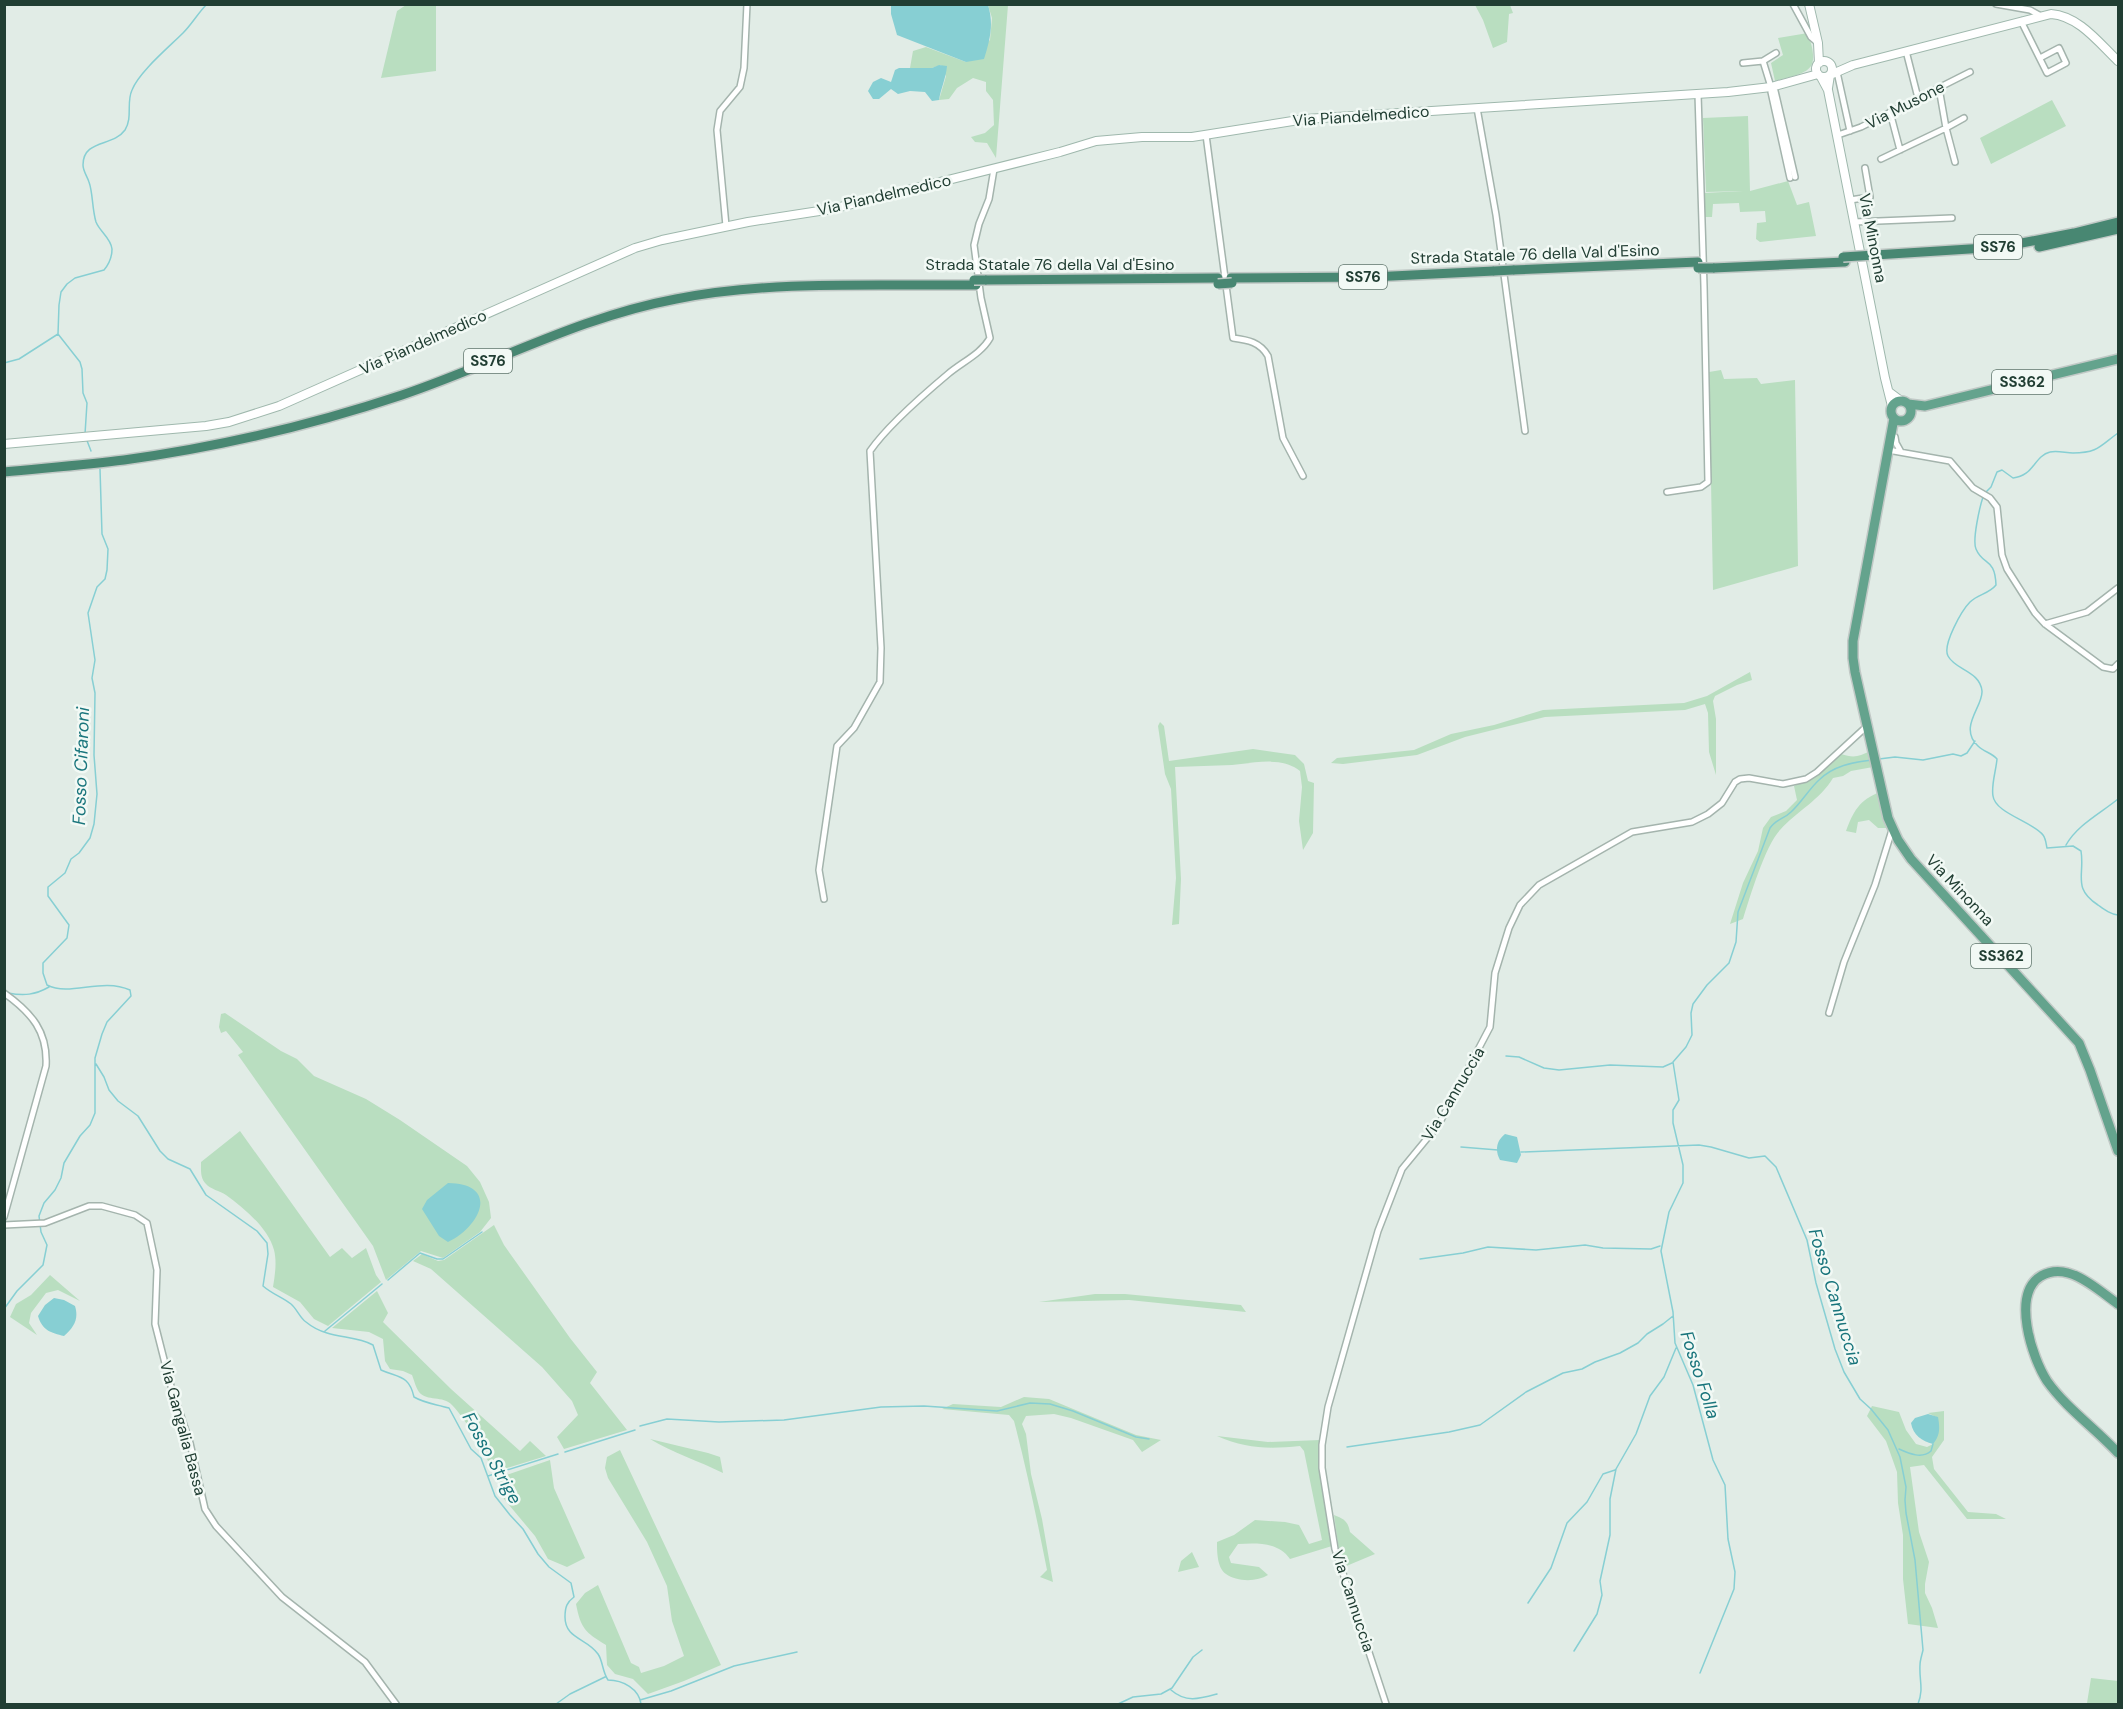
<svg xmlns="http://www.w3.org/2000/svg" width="2123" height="1709" font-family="'DM Sans',sans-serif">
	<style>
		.green { fill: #b9dec0 }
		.water { fill: #87cfd3 }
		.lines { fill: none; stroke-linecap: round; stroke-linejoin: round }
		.stream { stroke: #87cfd3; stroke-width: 1.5 }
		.minor-casing { stroke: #a4b4ad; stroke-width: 8 }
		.secondary-casing { stroke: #9fb8ad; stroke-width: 10 }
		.primary-casing { stroke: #c1c9c6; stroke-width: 12 }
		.trunk-casing { stroke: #c1c9c6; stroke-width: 12 }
		.minor { stroke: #fff; stroke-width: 5 }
		.secondary { stroke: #fff; stroke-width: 8 }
		.primary { stroke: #64a38d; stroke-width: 9 }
		.trunk { stroke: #488772; stroke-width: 9 }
		.trunk-bridge-casing { stroke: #c1c9c6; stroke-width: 12; stroke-linecap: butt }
		.trunk-bridge { stroke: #488772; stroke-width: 9 }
		.labels { text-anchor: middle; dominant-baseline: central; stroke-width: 5; stroke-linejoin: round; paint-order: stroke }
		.shield { fill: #f2f9f5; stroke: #60766d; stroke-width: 1.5 }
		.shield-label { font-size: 15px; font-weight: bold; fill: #213e33 }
		.street-label { font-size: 16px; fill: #213e33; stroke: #f2f9f5 }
		.water-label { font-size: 18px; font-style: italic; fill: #19757c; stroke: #f2f9f5 }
	</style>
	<rect width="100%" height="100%" fill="#e1ece6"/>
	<!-- green -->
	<path class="green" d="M406 5H436V71L381 78 397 11Z
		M988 5H1008L996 158 987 143 975 142 971 137 985 133 994 125 993 100 986 91V82L973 78 957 88 949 99 939 100 946 76 941 65 932 68H910L913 51 926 47 966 62 990 40 992 18Z
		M1475 5H1510L1513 13 1509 14 1507 42 1493 48 1483 20Z
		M1808 33C1821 73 1809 71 1775 81L1771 63 1783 55 1778 38Z
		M2052 100 2066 126 1991 164 1980 138Z
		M1748 116 1750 191 1788 181 1797 205 1809 202 1816 236 1760 242 1756 239 1757 223 1766 222 1765 211 1740 212 1739 203 1713 204 1712 217H1705L1704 193 1743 191 1706 192 1703 118Z
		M1721 370 1724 379 1757 378 1761 384 1795 380 1798 566 1713 590 1709 372Z
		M1750 672 1752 680 1737 685 1715 696 1713 701 1716 719V775L1709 752 1708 713 1705 704 1685 710 1545 717 1465 737 1417 755 1343 764 1331 763 1337 758 1414 750 1451 734 1494 725 1543 710 1684 703 1707 696Z
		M1160 722 1164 726 1169 761 1253 749 1295 755 1304 764 1308 781 1314 783 1313 833 1303 850 1299 821 1302 787 1300 771C1281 756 1255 763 1232 765 1213 766 1194 766 1175 767L1181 879 1179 924 1172 925 1176 878 1171 789 1165 774 1158 726Z
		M1870 751 1873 767 1851 771 1843 776 1833 778C1820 800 1797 811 1780 830 1765 846 1750 897 1743 919L1730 924 1743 883 1758 851 1763 828 1771 817 1786 811 1797 800 1794 786 1818 774 1841 754C1853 758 1859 757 1870 751Z
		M1880 792 1889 828H1878L1869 820 1858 822 1856 833 1846 831C1853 812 1859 800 1880 792Z
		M225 1013 281 1051 297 1059 314 1076 366 1099 400 1120 467 1166 480 1182 489 1202 491 1218 480 1232 443 1258 421 1251 386 1280 373 1246 238 1055 243 1052 226 1031 221 1033 219 1027 221 1014Z
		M240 1131 330 1257 342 1248 352 1258 366 1248 376 1275 381 1282 328 1326 314 1319 300 1302 273 1287C275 1275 277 1262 274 1250 268 1228 244 1208 226 1195 220 1191 210 1189 206 1184 200 1178 201 1170 201 1162Z
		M494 1225 504 1245 570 1338 597 1372 590 1383 627 1430 564 1449 557 1437 578 1415 572 1401 542 1367 431 1269 413 1261 422 1254 438 1261 444 1260Z
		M50 1275 80 1301 58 1290 46 1293 31 1313 29 1323 37 1335 10 1317 16 1304 31 1295Z
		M377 1291 388 1313 383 1322 451 1389 520 1451 530 1441 546 1456 494 1472C484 1453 467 1420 452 1405 443 1395 427 1402 419 1392 416 1388 414 1380 412 1375L403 1371 390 1369 385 1361 383 1339 369 1332 332 1328Z
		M1095 1294H1125L1241 1305 1246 1312 1129 1300 1039 1302Z
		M1024 1397 1049 1399 1136 1435 1161 1440 1142 1452 1133 1440 1071 1418 1054 1414 1026 1416 1022 1424 1026 1434 1031 1474 1042 1519 1053 1582 1040 1577 1047 1570C1037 1520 1027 1470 1014 1421L1009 1415 942 1409 953 1404 1001 1407Z
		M1872 1406 1899 1412 1906 1430 1916 1444 1927 1447 1933 1444 1938 1418 1928 1413 1944 1411V1440L1932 1457 1934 1469 1968 1512 1996 1514 2006 1519H1967L1924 1465 1910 1467 1919 1532 1929 1562 1925 1584V1593L1932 1608 1938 1628 1908 1624 1903 1579V1535L1898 1503 1897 1472 1886 1441 1867 1416Z
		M1217 1436 1268 1442 1320 1440 1318 1465 1329 1521 1332 1546 1290 1559C1279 1542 1257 1543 1238 1544L1229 1557 1231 1563 1259 1567 1268 1575C1257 1582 1237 1582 1226 1574 1217 1568 1217 1551 1217 1542L1234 1535 1255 1520 1285 1522 1299 1525 1309 1544 1322 1540 1304 1451 1300 1446C1269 1449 1246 1449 1217 1436Z
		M650 1439 708 1453 720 1457 723 1473C699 1461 673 1453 650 1439Z
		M620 1450 721 1665 684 1681 648 1694 633 1679 615 1674 607 1665 606 1645C585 1632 581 1629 576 1604L585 1593 598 1585 631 1663 639 1667 641 1673 664 1666 684 1656 672 1621 667 1586 647 1542 608 1478 605 1468 607 1457Z
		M550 1460 554 1488 585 1558 567 1567 548 1559 535 1536 504 1499 498 1478Z
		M1334 1515C1345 1519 1348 1522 1350 1532L1375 1554 1344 1567 1339 1551Z
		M1192 1552 1199 1567 1178 1572 1181 1561Z
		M2091 1678 2118 1681V1704L2087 1703Z"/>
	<!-- water -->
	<path class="water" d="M891 5H988C994 24 990 40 984 59L966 62 897 35 891 14Z
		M939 65 947 66C946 78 941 88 939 100L932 101 925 92 910 91 898 94 891 89 879 99H873L868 91 873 82 881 78 891 82 895 70 899 68H932Z
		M1505 1134 1517 1137 1521 1155 1517 1163 1500 1160C1495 1151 1496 1141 1505 1134Z
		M448 1183C501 1184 480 1227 448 1242L439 1236 422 1209 427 1200Z
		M54 1298 64 1300 75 1306C79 1319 74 1327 64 1336 51 1333 42 1330 38 1316L45 1305Z
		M1928 1414 1938 1417C1940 1428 1940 1436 1933 1444 1922 1441 1913 1435 1911 1423L1915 1418Z"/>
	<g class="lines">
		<!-- stream -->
		<path class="stream" d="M4 363 19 359 58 334
			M85 434 87 403 83 393 82 369 80 362 58 334 59 305 61 292 67 284 75 278 104 270C109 264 112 257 112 249 111 238 100 232 96 222 92 209 93 193 89 182 87 176 83 171 83 165 83 139 113 147 125 130 133 117 126 103 132 90 139 72 169 47 183 33 192 24 198 13 207 4
			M86 438 91 451
			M1985 493 1991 487 1997 472 2002 470 2013 478C2034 476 2034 456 2050 452 2057 450 2066 453 2073 453 2098 453 2100 446 2118 433
			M1983 497C1980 506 1972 540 1976 549 1983 566 1995 557 1996 585 1989 594 1978 594 1970 602 1962 610 1942 645 1948 656 1955 670 1980 671 1982 691 1983 707 1958 727 1978 746 1984 752 1992 753 1997 759 1996 771 1991 785 1993 796 1995 813 2033 822 2043 835 2046 839 2046 844 2047 848L2073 846 2081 851C2085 875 2072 888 2098 905 2105 910 2110 914 2118 915
			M1879 759 1895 757 1923 760 1953 754 1961 756 1967 753 1975 741
			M2066 845C2077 825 2101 813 2118 799
			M8 993C24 996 35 995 49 987
			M1506 1056 1519 1057 1544 1068 1559 1070 1610 1065 1663 1067 1672 1063
			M96 1064 104 1077 109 1090 118 1101 138 1116 160 1151 168 1159 190 1169 206 1195 257 1231 267 1243 268 1254 263 1286C272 1294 282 1297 291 1304 297 1309 300 1318 306 1322 312 1327 320 1331 327 1333 342 1338 358 1337 373 1345L381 1370C399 1378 409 1375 414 1397 426 1404 436 1404 449 1408L471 1449 481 1458 495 1496 510 1515 523 1529 538 1554 549 1567 571 1583 574 1597C567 1602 565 1607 565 1617 565 1639 587 1638 598 1654 603 1661 602 1671 608 1680 623 1680 639 1689 641 1704
			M1461 1147 1498 1150
			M1521 1152 1699 1145 1711 1147 1749 1158 1765 1156 1776 1167 1807 1240 1816 1283 1835 1349 1844 1372 1860 1399 1871 1409 1888 1430 1900 1457 1906 1487 1905 1500 1906 1513 1915 1560 1923 1650C1922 1655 1920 1660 1920 1665 1919 1681 1924 1688 1918 1704
			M1420 1259 1463 1253 1488 1247 1536 1250 1585 1245 1603 1248 1651 1249 1660 1246
			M388 1280 420 1253 437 1259H443L482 1232
			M4 1309 17 1291 43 1265 47 1245 41 1232 39 1216 44 1203 55 1190 61 1178 64 1163 80 1136 90 1125 95 1113V1058L102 1034 107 1022 131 996 130 990C101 977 71 997 47 985L43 973V963L67 938 69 925 48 896V887L65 873 71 859 79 853 90 838 94 824 97 794 94 755 95 693 92 678 95 660 88 613 97 587 105 579 107 570 108 549 102 534 100 469
			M325 1331 382 1284
			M640 1426 667 1419 719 1422 784 1420 881 1407 924 1406 997 1411 1030 1403 1050 1404 1073 1411 1136 1437 1149 1439
			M1347 1447 1449 1432 1480 1425 1526 1392 1563 1373 1582 1369 1595 1362 1620 1353 1638 1343 1647 1334 1663 1324 1673 1316
			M1899 1449C1910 1454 1922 1459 1931 1451L1933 1444
			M565 1452 635 1430
			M488 1476 558 1454
			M1528 1603 1551 1568 1567 1523 1587 1502 1603 1474 1615 1470
			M1574 1651 1597 1614 1602 1595 1600 1581 1610 1535V1499L1616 1469 1636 1434 1650 1396 1664 1377 1676 1348
			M1700 1673 1734 1589 1735 1572 1728 1539 1725 1485 1713 1460 1693 1385 1675 1343 1673 1312 1661 1251 1669 1212 1683 1183V1165L1673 1123V1110L1679 1100 1673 1062 1686 1047 1692 1035 1691 1013 1693 1004 1707 985 1729 963 1736 942 1738 912 1770 828C1776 819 1784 819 1791 812 1802 802 1809 789 1819 780 1833 766 1853 762 1872 760
			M1171 1690C1186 1703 1199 1699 1217 1694
			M640 1700 671 1691 734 1666 797 1652
			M556 1704 570 1694 605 1677
			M1118 1704 1133 1697 1161 1694 1172 1688 1193 1657 1202 1650"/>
		<!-- minor casing -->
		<g class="minor-casing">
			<path id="minor" d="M1793 4 1811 37 1818 43
				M1996 4 2030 10 2039 15
				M2021 21 2047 73 2066 63 2059 48 2040 58
				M1906 51 1918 98
				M1776 53 1763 61 1771 87 1775 91 1795 177
				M1743 63 1763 61
				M1837 72 1850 131
				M1771 87V92L1790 178
				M1477 108 1496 215 1525 431
				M1890 112 1900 150
				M1206 135 1233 338C1248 340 1260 342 1268 356L1283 438 1303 476
				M1838 135 1861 127 1970 72
				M1881 159 1946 128 1939 88
				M1955 162 1946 128 1964 118
				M1850 200 1870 197 1865 168
				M1854 222 1952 218
				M726 226 717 130 720 111 740 87 744 68 747 4
				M1895 437 1896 443 1901 452
				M1888 450 1950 461 1973 488 1990 498 1997 507 2002 555 2007 569 2035 613 2045 624 2103 667 2113 669 2118 664
				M1667 492 1701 487 1708 482 1704 286 1698 94
				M2045 624 2087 612 2118 588
				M824 899 819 870 837 746 854 728 880 682 881 648 870 451C888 425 923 395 948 374 962 362 981 354 990 338L981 298 974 245 979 224 989 199 994 169
				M4 993C32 1013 48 1032 46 1066L4 1217
				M1829 1013 1844 962 1875 885 1892 830
				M4 1225 45 1223 89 1206H102L135 1215 147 1223 157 1270 155 1324 170 1383 190 1443 205 1509 216 1526 282 1597 365 1662 396 1704
				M1386 1704 1335 1549 1322 1468V1445L1328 1407 1378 1231 1402 1169 1439 1124 1490 1027 1495 973 1509 928 1520 905 1539 885 1632 832 1692 822 1708 814 1722 803 1735 782 1740 779 1749 778 1783 784 1806 779 1817 772 1866 727"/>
		</g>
		<!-- secondary casing -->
		<g class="secondary-casing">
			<path id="secondary" d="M1809 4 1818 43 1819 63
				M1816 69a8 8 0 1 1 16 0a8 8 0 1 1-16 0Z
				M1821 77 1828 90 1885 378 1892 406
				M1828 88 1830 75 1853 65 2051 14C2079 16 2099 43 2118 61
				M1889 392 1901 401
				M4 444 206 426 229 422 279 406 635 248 662 240 748 222 832 209 1060 152 1096 141 1142 137H1192L1305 119 1728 92 1771 87 1818 74"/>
		</g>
		<!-- primary casing -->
		<g class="primary-casing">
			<path id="primary" d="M1891 411a10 10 0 1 1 20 0a10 10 0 1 1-20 0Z
				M1908 404 1925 406 2118 359
				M1894 418 1853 641V658L1855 672 1888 818 1898 840 1911 859 2079 1043 2090 1070 2118 1151
				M2118 1304C2104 1294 2084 1277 2068 1273 2058 1270 2050 1271 2041 1276 2011 1294 2032 1358 2047 1381 2066 1408 2096 1429 2118 1453"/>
		</g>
		<!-- trunk casing -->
		<g class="trunk-casing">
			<path id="trunk" d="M2039 247 2118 229
				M1875 255 2001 247 2074 233 2118 222
				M1713 268 1845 262
				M1513 270 1698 262
				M1231 278 1372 277 1494 271
				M985 280 1218 278
				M4 472C44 468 85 465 124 460 219 447 312 425 402 395 494 364 579 317 676 299 771 280 878 286 976 285"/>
		</g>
		<!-- minor -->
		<use href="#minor" class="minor"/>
		<!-- secondary -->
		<use href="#secondary" class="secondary"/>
		<!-- primary -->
		<use href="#primary" class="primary"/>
		<!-- trunk -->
		<use href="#trunk" class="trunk"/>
		<!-- trunk-bridge casing -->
		<g class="trunk-bridge-casing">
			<path id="trunk-bridge" d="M1843 257 1875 255
				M1698 268H1713
				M1494 271 1513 270
				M974 280H985
				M1218 284 1232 283"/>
		</g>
		<!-- trunk-bridge -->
		<use href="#trunk-bridge" class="trunk-bridge"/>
	</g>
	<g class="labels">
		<!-- shield labels -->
		<g class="shield">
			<rect x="1974" y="235" width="48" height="24" rx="4.5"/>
			<rect x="1339" y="265" width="48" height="24" rx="4.5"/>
			<rect x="464" y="349" width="48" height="24" rx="4.5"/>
			<rect x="1992" y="370" width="60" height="24" rx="4.5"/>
			<rect x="1971" y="944" width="60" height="24" rx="4.5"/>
		</g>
		<g class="shield-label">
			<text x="1998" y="247">SS76</text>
			<text x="1363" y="277">SS76</text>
			<text x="488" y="361">SS76</text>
			<text x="2022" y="382">SS362</text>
			<text x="2001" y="956">SS362</text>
		</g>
		<!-- street labels -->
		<g class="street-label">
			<text transform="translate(1905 105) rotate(-27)">Via Musone</text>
			<text transform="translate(1361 116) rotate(-4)">Via Piandelmedico</text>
			<text transform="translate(884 195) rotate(-13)">Via Piandelmedico</text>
			<text transform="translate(1873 238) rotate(79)">Via Minonna</text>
			<text transform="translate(1535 254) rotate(-2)">Strada Statale 76 della Val d'Esino</text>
			<text x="1050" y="264">Strada Statale 76 della Val d'Esino</text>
			<text transform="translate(423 342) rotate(-24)">Via Piandelmedico</text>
			<text transform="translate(1960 890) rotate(47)">Via Minonna</text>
			<text transform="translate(1453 1094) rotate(-59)">Via Cannuccia</text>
			<text transform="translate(183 1428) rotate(75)">Via Gangalia Bassa</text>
			<text transform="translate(1353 1601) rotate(72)">Via Cannuccia</text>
		</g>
		<!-- water labels -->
		<g class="water-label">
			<text transform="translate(81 766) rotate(-88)">Fosso Cifaroni</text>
			<text transform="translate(1835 1297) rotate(73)">Fosso Cannuccia</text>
			<text transform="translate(1700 1375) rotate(72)">Fosso Folla</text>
			<text transform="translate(492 1458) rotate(61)">Fosso Strige</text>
		</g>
	</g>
	<!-- border -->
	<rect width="2123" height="1709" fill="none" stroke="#213e33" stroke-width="12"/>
</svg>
